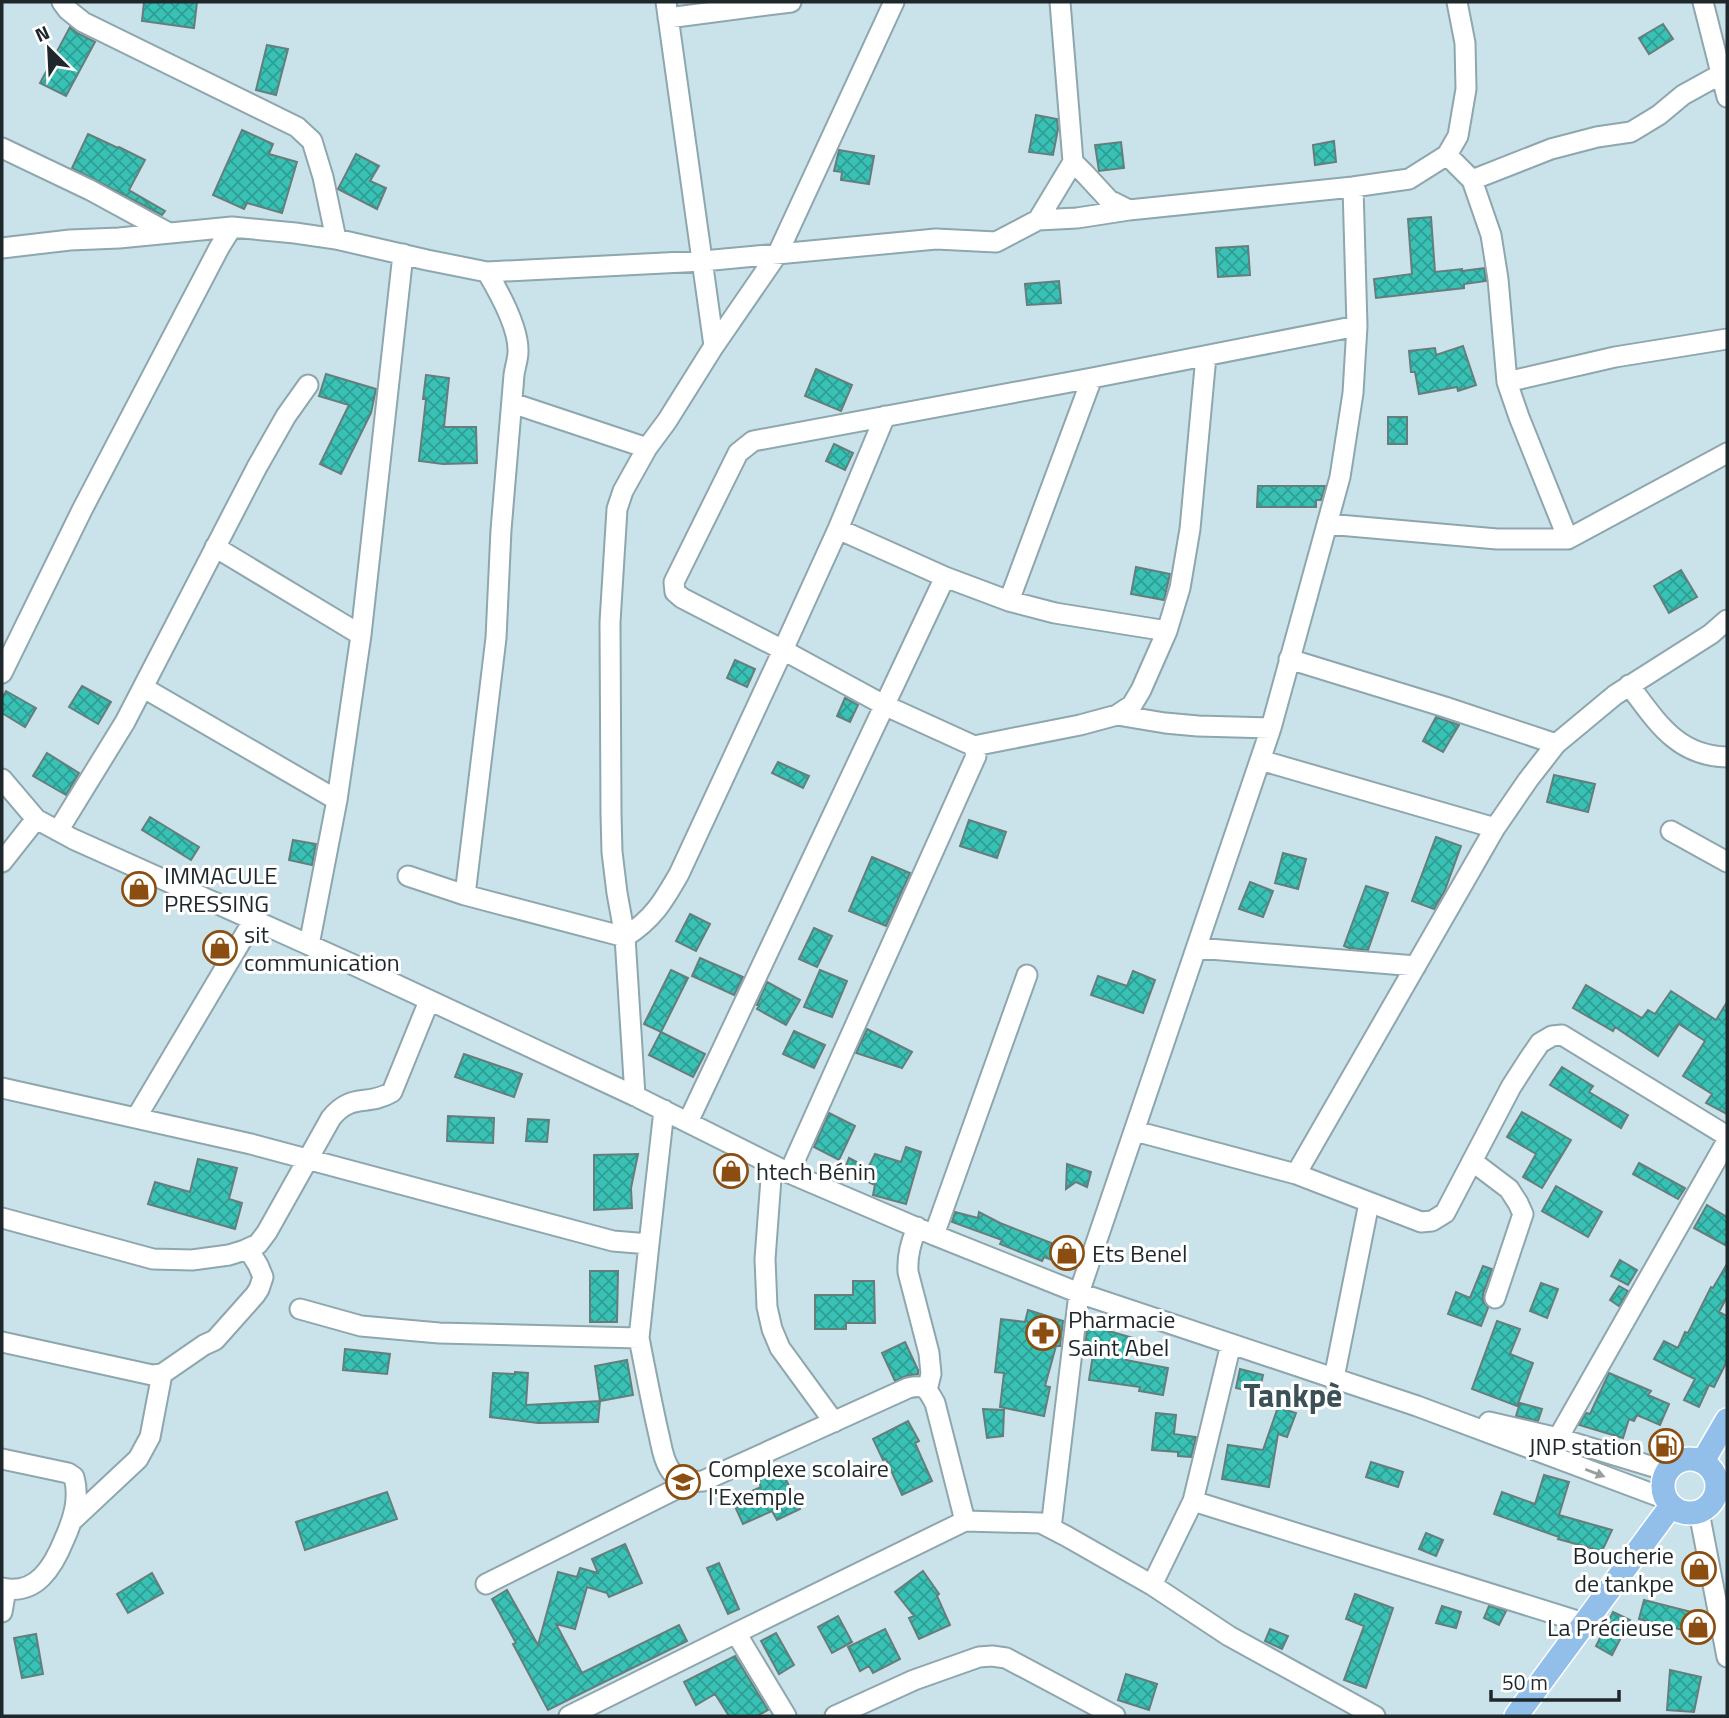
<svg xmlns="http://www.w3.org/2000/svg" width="1729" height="1718" font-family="'Titillium Web',sans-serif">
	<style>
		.building { fill: url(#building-cross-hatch); stroke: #667e7b; stroke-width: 2 }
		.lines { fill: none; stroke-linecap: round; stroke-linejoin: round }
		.minor-casing { stroke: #8ea6ad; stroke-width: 23 }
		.major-casing { stroke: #fff; stroke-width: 26 }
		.minor { stroke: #fff; stroke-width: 19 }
		.major { stroke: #92bfe9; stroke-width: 23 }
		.oneway { fill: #9a9e9f }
		.labels { text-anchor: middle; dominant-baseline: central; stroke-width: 6; stroke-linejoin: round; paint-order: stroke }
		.poi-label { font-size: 24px; fill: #1e272a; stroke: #fff; text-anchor: start }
		.district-label { font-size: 32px; font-weight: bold; fill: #3b5057; stroke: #fff }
	</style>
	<defs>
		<pattern id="building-cross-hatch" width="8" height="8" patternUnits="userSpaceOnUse" patternTransform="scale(1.75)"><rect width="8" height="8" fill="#38c1b4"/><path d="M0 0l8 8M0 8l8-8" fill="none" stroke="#2f9d93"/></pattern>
	</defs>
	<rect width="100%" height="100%" fill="#cae3eb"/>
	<!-- building -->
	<path class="building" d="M144 2H197L194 28 142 21Z
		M1663 24 1673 39 1649 54 1639 38Z
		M70 27 77 33 95 42 66 96 40 83Z
		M267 45 288 49 276 95 256 90Z
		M1036 115 1057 119 1058 129 1053 155 1029 152Z
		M242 130 273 144 269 154 297 162 282 213 247 203 244 209 213 195Z
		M88 134 118 148 119 147 145 160 129 190 165 211 162 215 72 168Z
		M1334 141 1336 162 1315 165 1313 145Z
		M1121 142 1124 168 1099 171 1095 145Z
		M839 150 874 156 869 184 841 180 842 172 834 171Z
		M356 154 379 166 370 181 386 188 377 209 338 189Z
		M1431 217 1435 272 1462 269V271L1484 268 1486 281 1464 284V288L1376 298 1374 279 1412 274 1408 219Z
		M1248 246 1250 275 1218 277 1216 248Z
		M1059 281 1061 303 1027 305 1025 284Z
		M1463 346 1476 385 1458 391 1457 387 1419 394 1415 372H1411L1409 351 1435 348 1436 355Z
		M816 369 852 385 841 411 805 396Z
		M326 374 376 389 371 413 341 474 320 464 349 405 319 396Z
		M426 375 449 378 444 427H476L477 463 443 464 419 461 426 399H423Z
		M1388 417H1407V444H1388Z
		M834 444 853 453 845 470 826 461Z
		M1258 486H1325L1321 500H1316V507H1257Z
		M1136 567 1170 574 1164 600 1131 594Z
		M1681 570 1697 597 1669 613 1654 586Z
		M735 660 755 669 747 687 727 678Z
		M82 686 111 702 98 724 69 707Z
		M6 691 36 708 25 727 2 713V698Z
		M845 698 858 705 850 722 837 716Z
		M1436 717 1459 725 1443 752 1423 741Z
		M47 753 79 773 66 795 33 776Z
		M778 762 809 776 803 788 772 773Z
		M1554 775 1595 784 1588 812 1547 802Z
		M150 817 199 847 191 860 142 830Z
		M969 820 1006 832 997 858 960 846Z
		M1436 837 1461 846 1445 890 1434 909 1412 901Z
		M293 840 316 844 312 865 289 860Z
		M1283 853 1306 859 1298 889 1275 883Z
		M872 857 910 873 886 926 849 911Z
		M1250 882 1273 891 1263 917 1239 909Z
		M1366 886 1388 893 1368 950 1349 948 1344 946Z
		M690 914 710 924 696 951 676 941Z
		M814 928 832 936 817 967 799 959Z
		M700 958 743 977 734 995 692 976Z
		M671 970 688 978 661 1032 644 1024Z
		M820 970 847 981 832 1017 804 1007Z
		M1133 971 1155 980 1143 1013 1091 995 1098 976 1127 986Z
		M767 982 800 1000 786 1025 757 1009 759 1006 757 1005Z
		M1586 985 1642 1018 1648 1010 1655 1014 1671 991 1716 1020 1727 1002V1114L1706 1103 1712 1094 1683 1076 1705 1041 1679 1024 1658 1056 1615 1027 1613 1031 1573 1008Z
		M867 1029 912 1052 902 1068 856 1053Z
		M794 1031 825 1045 814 1068 783 1054Z
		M661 1032 705 1054 693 1077 649 1055Z
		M464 1054 522 1074 514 1097 455 1077Z
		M1562 1067 1593 1086 1589 1092 1628 1115 1621 1128 1550 1085Z
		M1522 1112 1571 1140 1542 1188 1523 1177 1536 1154 1507 1137Z
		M829 1113 855 1126 839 1160 814 1147Z
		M448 1116 494 1118 493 1143 447 1141Z
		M528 1119 549 1120 547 1142 526 1141Z
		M906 1147 921 1152 906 1204 873 1195 875 1185 844 1171 849 1158 868 1168 875 1154 901 1162Z
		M638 1154 631 1188 632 1208 594 1210V1155Z
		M198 1159 237 1168 229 1199 242 1203 235 1229 148 1204 155 1182 190 1192Z
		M1639 1163 1685 1188 1678 1199 1633 1174Z
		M1067 1164 1091 1172 1087 1187 1076 1182 1066 1189Z
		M1556 1186 1602 1212 1588 1237 1542 1211Z
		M1707 1205 1727 1217V1246L1694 1228Z
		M955 1212 978 1218 979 1212 1000 1223 1059 1246 1061 1241 1081 1248 1074 1268 1044 1257 1042 1261 1000 1244 1002 1240 952 1222Z
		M1620 1260 1637 1270 1628 1285 1611 1276Z
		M1727 1264V1297L1719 1312 1727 1316V1361L1714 1387 1709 1385 1699 1407 1684 1400 1695 1379 1654 1359 1664 1341 1678 1348 1685 1332 1688 1333 1711 1287 1713 1288Z
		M1483 1266 1492 1269 1483 1294V1301L1488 1308 1481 1326 1448 1314 1456 1292 1470 1298Z
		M590 1271H618L617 1322H590Z
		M853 1281H874L875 1323H846V1329H815V1295H853Z
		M1541 1283 1558 1289 1547 1318 1530 1311Z
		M1619 1286 1628 1291 1619 1306 1610 1300Z
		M1028 1310 1063 1321 1060 1346H1056L1045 1386 1050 1387 1044 1416 1000 1407 1004 1373 995 1372 1001 1319 1025 1322Z
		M1497 1321 1520 1329 1510 1354 1533 1363 1517 1406 1472 1389Z
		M1091 1326 1133 1338 1126 1360 1168 1368 1163 1395 1139 1391 1140 1387 1089 1380 1094 1349 1085 1346 1087 1329 1090 1330Z
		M905 1342 918 1370V1374L906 1376 895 1381 882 1353Z
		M345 1349 390 1354 387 1374 343 1370Z
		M627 1360 633 1395 600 1401 595 1366Z
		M1240 1369 1263 1375 1259 1393 1236 1388Z
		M515 1372 528 1373 526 1405 600 1401 598 1422 538 1423 490 1417 493 1373 515 1374Z
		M1609 1373 1651 1391 1648 1395 1669 1404 1660 1425 1637 1415 1634 1421 1629 1419 1623 1438 1579 1425 1586 1413 1590 1414Z
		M1520 1403 1542 1409 1538 1421 1516 1416Z
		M1278 1407 1296 1413 1287 1437 1278 1434 1269 1487 1222 1479 1228 1445 1263 1450Z
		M983 1409 1004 1410 1003 1436 987 1438Z
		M1156 1413 1176 1415 1174 1434 1196 1437 1191 1457 1178 1456V1452L1152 1450Z
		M908 1421 919 1441 915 1443 932 1481 902 1495 886 1459 883 1460 873 1439Z
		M1371 1462 1403 1472 1398 1487 1366 1477Z
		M779 1465 800 1509 777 1520 772 1511 743 1524 732 1500 761 1487 756 1476Z
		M1544 1475 1569 1482 1559 1515 1612 1530 1602 1551 1558 1539 1559 1537 1494 1514 1502 1492 1535 1504Z
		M387 1492 397 1519 305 1550 296 1522Z
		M1426 1533 1443 1540 1436 1556 1419 1549Z
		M625 1544 642 1583 609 1597 607 1593 587 1587 575 1629 556 1624 582 1673 679 1625 687 1641 548 1710 513 1644 516 1643 492 1599 507 1590 538 1645 558 1572 577 1577 580 1568 598 1573 592 1559Z
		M1696 1558 1699 1578 1692 1580 1686 1561Z
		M719 1563 739 1609 728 1614 707 1568Z
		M923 1571 939 1594 937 1596 950 1625 919 1639 909 1618 914 1616 895 1592Z
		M152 1573 163 1593 128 1613 117 1594Z
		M1355 1594 1393 1608 1366 1688 1344 1680 1364 1626 1346 1619Z
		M1644 1600 1707 1616 1700 1641 1686 1637 1687 1631 1639 1619Z
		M1442 1606 1461 1612 1456 1628 1436 1623Z
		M1489 1606 1506 1611 1499 1625 1484 1618Z
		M1613 1612 1630 1620 1612 1655 1596 1646Z
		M838 1616 852 1642 832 1653 818 1627Z
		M885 1629 900 1659 873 1673 869 1666 860 1671 848 1647Z
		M1270 1629 1288 1636 1282 1649 1265 1641Z
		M776 1633 794 1665 779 1674 761 1641Z
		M36 1634 43 1674 22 1678 14 1638Z
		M735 1656 768 1710 757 1716H729L715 1694 696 1705 684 1682Z
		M1670 1670 1701 1677 1694 1712 1667 1710Z
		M1126 1674 1157 1684 1149 1710 1118 1700Z"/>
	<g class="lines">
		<!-- minor casing -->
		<g class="minor-casing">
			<path id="minor" d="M62 2 68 10 83 22 297 127 312 141 323 177 336 239
				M666 2 714 346
				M1703 2 1727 97
				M668 18 791 2
				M2 148 90 190 169 233
				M1447 155 1472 180 1491 235 1498 279 1507 382 1519 417 1568 539
				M1073 162 1085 174 1109 200 1129 210
				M1472 180 1551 149 1597 137 1631 132 1659 115 1683 95 1721 74
				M1038 220 1073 162 1060 2
				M2 248 70 240 119 238 232 227 295 233 336 239 427 260 487 272C499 292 519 328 518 352 518 359 515 367 514 375L501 530 496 638 465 895
				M487 272 703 261 936 239 996 242 1038 220 1077 218 1129 210 1353 187 1409 179 1447 155 1458 136 1466 89 1465 43 1457 2
				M1206 356 1190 529 1180 588 1167 631 1141 690 1132 705 1117 715 1080 725 974 746 884 705 783 650 682 598 675 592 674 582 738 453 753 441 1092 378 1357 326
				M1507 382 1615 357 1727 339
				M512 403 647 448
				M1327 524 1497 539H1568L1727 453
				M838 529 945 577 1009 601 1055 613 1167 631
				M215 547 361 635
				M1009 601 1092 378
				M1289 659 1445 707 1556 744
				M2 673 82 510 219 248 232 227
				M1629 685C1657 722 1677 756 1727 757
				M144 688 337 800
				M1117 715 1165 723 1198 726 1271 728
				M1260 760 1495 828
				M2 779 36 819 73 839 356 966 635 1096 789 1173 934 1235 1079 1293 1417 1406 1666 1499
				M58 831 125 722 257 467 286 416 308 385
				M1671 831 1727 862
				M2 862 36 819
				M408 876 465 895 625 937C653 919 663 902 679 874L783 650 838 529 885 416
				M309 945 337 800 361 635 403 254
				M1197 948 1416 966
				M2 1088 251 1144 613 1241 649 1244 664 1110
				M635 1096 625 937 617 893 612 852 611 814 610 622 617 509 623 491 647 448 667 421 714 346 778 253 894 2
				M136 1118 253 921
				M688 1122 945 577
				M1135 1131 1296 1174 1421 1222 1432 1221 1445 1213 1511 1087 1529 1059 1540 1043 1552 1036 1562 1035 1727 1136
				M1472 1161 1509 1189 1518 1203 1523 1214 1495 1298
				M772 1165 765 1259 767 1307 772 1329 780 1348 834 1422
				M789 1173 976 756 974 746
				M1296 1174 1495 828 1528 780 1556 744 1615 695 1711 634 1727 620
				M2 1218 153 1259 192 1260 229 1255 245 1250 258 1244 267 1232 331 1118C352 1092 367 1107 392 1092L429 1001
				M917 1227C911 1243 907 1255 908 1272L929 1353 931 1374 927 1390
				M934 1235 1027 975
				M300 1309 361 1326 439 1333 639 1338 649 1244
				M639 1338C645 1369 651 1400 658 1431 661 1442 662 1457 669 1468 676 1481 689 1482 703 1481L908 1388C926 1384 927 1389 935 1403L965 1521
				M2 1342 152 1375 162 1374 204 1345 215 1340 255 1295 259 1289 263 1277 258 1265 248 1249
				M1231 1344 1193 1501 1152 1585 1229 1636 1375 1716
				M1334 1378 1369 1203
				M1489 1422 1558 1438 1667 1471
				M1558 1438 1727 1141
				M2 1459 68 1473 74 1477C80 1499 73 1520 64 1540 53 1567 36 1596 2 1588
				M1193 1501 1584 1623
				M1699 1512 1727 1657
				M74 1519 138 1459 150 1437 162 1374
				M1051 1528 1079 1293 1271 728 1340 477 1353 393 1357 326 1353 187
				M486 1584 690 1482
				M2 1612 6 1589
				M736 1633 786 1716
				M569 1716 736 1633 965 1521 1041 1523 1066 1536 1152 1585
				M835 1716 914 1680 979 1657 992 1656 1006 1658 1115 1716"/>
		</g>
		<!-- major casing -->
		<g class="major-casing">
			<path id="major" d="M1663 1486a27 27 0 1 1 54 0a27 27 0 1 1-54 0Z
				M1703 1461 1727 1420
				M1516 1716 1671 1506"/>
		</g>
		<!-- minor -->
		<use href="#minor" class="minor"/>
		<!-- major -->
		<use href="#major" class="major"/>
	</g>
	<!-- one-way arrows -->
	<defs><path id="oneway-solid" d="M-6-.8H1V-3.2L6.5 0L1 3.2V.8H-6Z" transform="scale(1.75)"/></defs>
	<use class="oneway" href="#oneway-solid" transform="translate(1595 1473) rotate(21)"/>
	<!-- icons -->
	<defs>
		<g id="shop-ring" transform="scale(1.75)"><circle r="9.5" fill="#fff" stroke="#8b4e10" stroke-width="1.5"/><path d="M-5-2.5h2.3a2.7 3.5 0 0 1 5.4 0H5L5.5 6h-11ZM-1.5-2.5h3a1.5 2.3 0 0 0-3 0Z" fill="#8b4e10"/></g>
		<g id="pharmacy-ring" transform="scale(1.75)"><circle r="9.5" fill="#fff" stroke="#8b4e10" stroke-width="1.5"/><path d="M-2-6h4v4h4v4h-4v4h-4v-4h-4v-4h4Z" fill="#8b4e10"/></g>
		<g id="fuel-ring" transform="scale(1.75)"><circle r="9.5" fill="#fff" stroke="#8b4e10" stroke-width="1.5"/><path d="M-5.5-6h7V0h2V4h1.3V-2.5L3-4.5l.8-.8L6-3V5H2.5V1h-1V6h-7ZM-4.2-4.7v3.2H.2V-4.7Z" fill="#8b4e10"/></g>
		<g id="school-ring" transform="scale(1.75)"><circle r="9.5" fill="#fff" stroke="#8b4e10" stroke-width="1.5"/><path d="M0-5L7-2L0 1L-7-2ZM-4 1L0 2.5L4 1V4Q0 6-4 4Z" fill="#8b4e10"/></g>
	</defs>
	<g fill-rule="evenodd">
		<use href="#shop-ring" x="139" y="889"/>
		<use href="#shop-ring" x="220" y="948"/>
		<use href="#shop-ring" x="731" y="1171"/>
		<use href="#shop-ring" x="1067" y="1253"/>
		<use href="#pharmacy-ring" x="1043" y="1333"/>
		<use href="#fuel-ring" x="1666" y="1446"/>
		<use href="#school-ring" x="683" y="1482"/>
		<use href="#shop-ring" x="1699" y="1569"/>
		<use href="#shop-ring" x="1698" y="1627"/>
	</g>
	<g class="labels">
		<!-- poi labels -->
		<g class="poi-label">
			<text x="164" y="875">IMMACULE<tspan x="164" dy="28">PRESSING</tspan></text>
			<text x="244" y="934">sit<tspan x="244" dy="28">communication</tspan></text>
			<text x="756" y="1171">htech Bénin</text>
			<text x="1092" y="1253">Ets Benel</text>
			<text x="1068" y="1319">Pharmacie<tspan x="1068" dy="28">Saint Abel</tspan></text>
			<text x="1642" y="1446" text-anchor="end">JNP station</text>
			<text x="708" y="1468">Complexe scolaire<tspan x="708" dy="28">l'Exemple</tspan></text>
			<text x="1674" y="1555" text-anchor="end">Boucherie<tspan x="1674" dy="28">de tankpe</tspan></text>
			<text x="1674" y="1627" text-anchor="end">La Précieuse</text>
		</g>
		<!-- district labels -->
		<g class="district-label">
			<text x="1293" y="1395">Tankpè</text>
		</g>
	</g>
	<!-- border -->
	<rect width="1729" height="1718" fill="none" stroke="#1e272a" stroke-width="7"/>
	<!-- north arrow -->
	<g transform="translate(49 49) rotate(336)" stroke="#ffffff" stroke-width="5" paint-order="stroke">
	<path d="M0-5L12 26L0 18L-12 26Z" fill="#1e272a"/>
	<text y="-10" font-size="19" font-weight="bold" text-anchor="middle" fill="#1e272a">N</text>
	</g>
	<!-- scale -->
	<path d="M1491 1690v10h128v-10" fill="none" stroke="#1e272a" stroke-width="3.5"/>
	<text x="1502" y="1690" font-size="21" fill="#1e272a" stroke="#ffffff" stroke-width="5" paint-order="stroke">50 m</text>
</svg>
